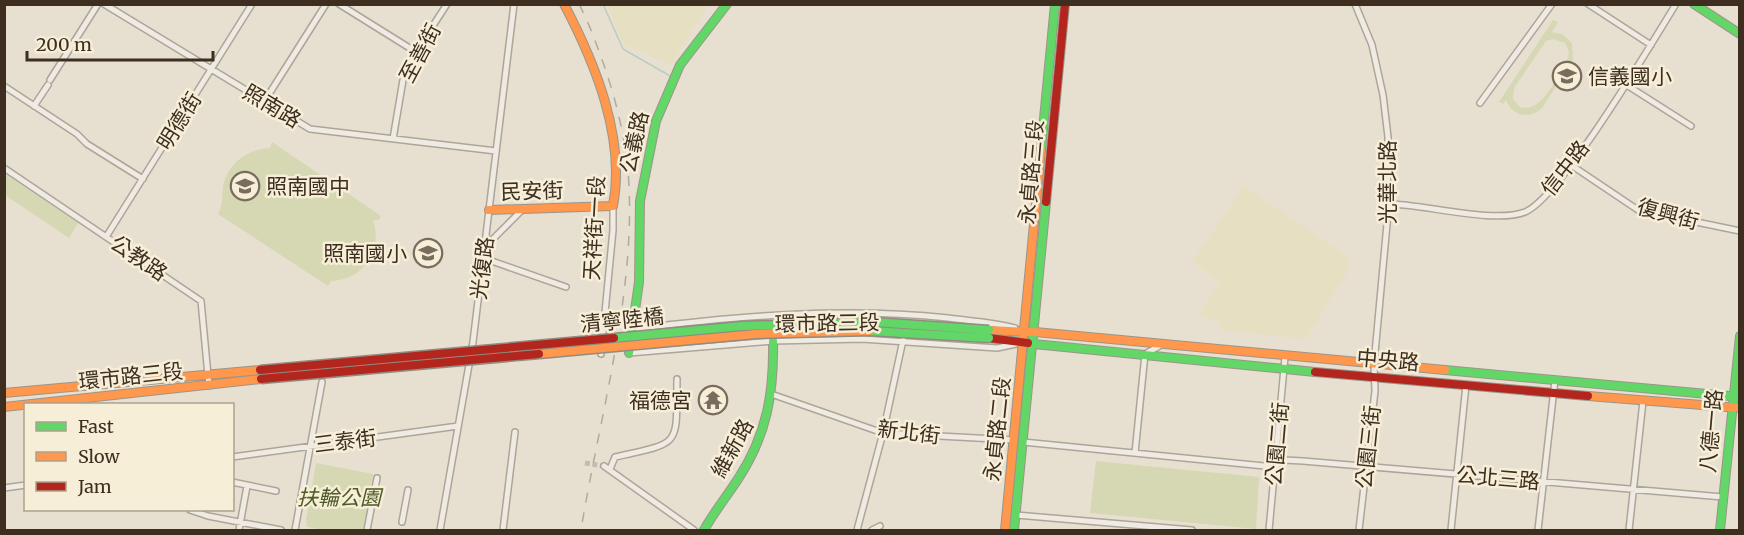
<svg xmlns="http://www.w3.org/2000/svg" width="1744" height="535" font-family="Merriweather,'Noto Sans TC',serif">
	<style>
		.farmland { fill: #e6dfc2 }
		.green { fill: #d6d7b3; fill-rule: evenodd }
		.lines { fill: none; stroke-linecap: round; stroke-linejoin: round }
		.stream { stroke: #bcccc2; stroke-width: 1.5 }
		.street-tunnel { stroke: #c5bcae; stroke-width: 5; stroke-dasharray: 5 2.5; stroke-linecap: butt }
		.street-casing { stroke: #ada599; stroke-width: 8 }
		.fast-casing { stroke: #9c958a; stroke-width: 10 }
		.slow-casing { stroke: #9c958a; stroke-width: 10 }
		.jam-casing { stroke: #9c958a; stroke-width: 10 }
		.street { stroke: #efebe3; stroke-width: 5 }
		.fast { stroke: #63d668; stroke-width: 8 }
		.slow { stroke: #ff974d; stroke-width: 8 }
		.jam { stroke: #b3261e; stroke-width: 8 }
		.rail { stroke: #afaaa2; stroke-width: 1.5; stroke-dasharray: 10 10; stroke-linecap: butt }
		.fast-bridge-casing { stroke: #928b80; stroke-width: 11; stroke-linecap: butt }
		.slow-bridge-casing { stroke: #928b80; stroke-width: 11; stroke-linecap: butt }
		.jam-bridge-casing { stroke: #928b80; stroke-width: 11; stroke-linecap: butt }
		.fast-bridge { stroke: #63d668; stroke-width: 8 }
		.slow-bridge { stroke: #ff974d; stroke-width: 8 }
		.jam-bridge { stroke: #b3261e; stroke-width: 8 }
		.labels { text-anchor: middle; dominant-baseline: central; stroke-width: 5; stroke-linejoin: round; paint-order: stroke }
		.street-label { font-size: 21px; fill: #3d2e20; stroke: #f7eed8 }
		.poi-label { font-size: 21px; fill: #3d2e20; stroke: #f7eed8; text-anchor: start }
		.park-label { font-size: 21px; font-style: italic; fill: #4d5a26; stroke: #f7eed8 }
	</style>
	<rect width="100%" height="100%" fill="#e7e0d1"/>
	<!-- farmland -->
	<path class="farmland" d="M607 5H708L671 65 623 44Z
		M1244 186 1349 258 1347 273 1305 339 1220 330V322L1198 316 1220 281 1192 262Z"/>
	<!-- green -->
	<path class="green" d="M1553 20 1558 22 1552 32 1562 34 1572 43 1573 60 1542 108C1529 120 1512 116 1506 100L1503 104 1499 102ZM1553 39 1565 43 1569 52 1568 58C1558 74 1543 114 1520 107L1513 99 1514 88 1546 41Z
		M272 142 381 216 379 220H373C383 250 364 280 331 281L328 286 218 214C223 204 222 198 223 187 227 164 247 149 270 148Z
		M5 174 78 223 69 238 5 195Z
		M1096 461 1259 477 1256 529 1090 513Z
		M316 463 373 474 363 530H324L307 527 306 520Z"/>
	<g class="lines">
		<!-- stream -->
		<path class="stream" d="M603 4 623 49 672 77"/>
		<!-- street-tunnel -->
		<path class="street-tunnel" d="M585 463 604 466"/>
		<!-- street casing -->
		<g class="street-casing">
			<path id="street" d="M104 4 310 129 496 151
				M339 4 416 52
				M1355 4 1372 45 1383 95 1388 137 1387 224 1374 364 1375 391 1359 530
				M1588 4 1651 45
				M50 80 98 4
				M1625 84 1691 126
				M4 86 77 134 87 144 143 179
				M264 102 326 4
				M1480 103 1552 4
				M34 106 48 85
				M393 139 403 80 416 52 447 4
				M1571 165 1638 210 1740 231
				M4 168 201 301 209 386
				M1388 204C1424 204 1494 224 1525 212 1561 197 1651 44 1676 4
				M106 237 252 4
				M485 247 523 209
				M483 258 566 287
				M633 329C737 316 843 307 948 318 971 321 993 322 1015 328
				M629 353 773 341 862 339 997 348 1016 344
				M601 354 613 230V206
				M774 395 883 433 1014 440
				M1023 442 1274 467 1284 460 1303 461 1723 497
				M1135 453 1145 354 1163 344
				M232 457 458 426
				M604 466 694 530
				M610 469 615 457C683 442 676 447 677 379
				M232 482 276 491
				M4 488 26 485
				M190 510 208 516 281 530
				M1016 515 1192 530
				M402 522 408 490
				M239 530 247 486
				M295 530 322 382
				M367 530 377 478
				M440 530 473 342 514 4
				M503 530 515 432
				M857 530 883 433 903 340
				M872 530 880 526
				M1269 530 1285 357
				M1451 530 1466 385
				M1538 530 1555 380
				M1629 530 1643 401"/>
		</g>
		<!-- fast casing -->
		<g class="fast-casing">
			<path id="fast" d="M1694 4 1740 34
				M1041 150 1055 4
				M1034 344 1315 372
				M629 353 639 282 640 201 656 121 680 65 727 4
				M1445 370 1740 397
				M704 530C714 512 727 496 738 479 767 435 774 393 773 341
				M1014 530 1046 202
				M1720 530 1740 336"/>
		</g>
		<!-- slow casing -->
		<g class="slow-casing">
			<path id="slow" d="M489 210 613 206C626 138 595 63 564 4
				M989 330 1031 332
				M1035 332 1445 370
				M4 393 260 370
				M1588 396 1740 408
				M4 407 261 379
				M1005 530 1041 150"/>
		</g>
		<!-- jam casing -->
		<g class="jam-casing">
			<path id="jam" d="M1046 202 1065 4
				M989 338 1028 343
				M1315 372 1588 396"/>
		</g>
		<!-- street -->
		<use href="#street" class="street"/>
		<!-- fast -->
		<use href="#fast" class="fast"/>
		<!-- slow -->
		<use href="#slow" class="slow"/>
		<!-- jam -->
		<use href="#jam" class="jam"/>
		<!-- rail -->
		<path class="rail" d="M579 4C590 25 597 46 605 68 615 98 623 129 627 161 640 279 600 413 581 530"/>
		<!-- fast-bridge casing -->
		<g class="fast-bridge-casing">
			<path id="fast-bridge" d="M870 331 989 338
				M614 338 742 326 874 322 989 330"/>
		</g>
		<!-- slow-bridge casing -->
		<g class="slow-bridge-casing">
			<path id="slow-bridge" d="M539 354 756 334 870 331"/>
		</g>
		<!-- jam-bridge casing -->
		<g class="jam-bridge-casing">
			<path id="jam-bridge" d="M260 370 614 338
				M261 379 539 354"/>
		</g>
		<!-- fast-bridge -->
		<use href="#fast-bridge" class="fast-bridge"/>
		<!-- slow-bridge -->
		<use href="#slow-bridge" class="slow-bridge"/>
		<!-- jam-bridge -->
		<use href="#jam-bridge" class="jam-bridge"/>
	</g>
	<!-- icons -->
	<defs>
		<g id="school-ring" transform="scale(1.5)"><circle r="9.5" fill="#f7eed8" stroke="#786c5e" stroke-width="1.5"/><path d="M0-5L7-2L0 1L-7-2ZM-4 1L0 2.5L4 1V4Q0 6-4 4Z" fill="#786c5e"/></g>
		<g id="temple-ring" transform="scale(1.5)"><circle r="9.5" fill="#f7eed8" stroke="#786c5e" stroke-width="1.5"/><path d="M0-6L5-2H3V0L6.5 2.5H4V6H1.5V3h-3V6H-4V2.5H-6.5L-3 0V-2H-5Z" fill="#786c5e"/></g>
	</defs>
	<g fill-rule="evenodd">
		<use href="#school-ring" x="1567" y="76"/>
		<use href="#school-ring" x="245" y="186"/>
		<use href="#school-ring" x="428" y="253"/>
		<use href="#temple-ring" x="713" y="400"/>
	</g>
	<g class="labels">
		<!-- street labels -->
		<g class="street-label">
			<text transform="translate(420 53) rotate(-62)">至善街</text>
			<text transform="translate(272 106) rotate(31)">照南路</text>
			<text transform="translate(179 121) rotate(-58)">明德街</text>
			<text transform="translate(634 142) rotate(-77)">公義路</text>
			<text transform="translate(1565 168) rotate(-52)">信中路</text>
			<text transform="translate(1031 172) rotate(-85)">永貞路三段</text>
			<text transform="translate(1387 182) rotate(-90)">光華北路</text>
			<text transform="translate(532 191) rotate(-2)">民安街</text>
			<text transform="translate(1668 214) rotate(15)">復興街</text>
			<text transform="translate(594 228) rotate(-87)">天祥街一段</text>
			<text transform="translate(139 258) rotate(34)">公教路</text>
			<text transform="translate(482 268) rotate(-83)">光復路</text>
			<text transform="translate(622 320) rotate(-6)">清寧陸橋</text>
			<text transform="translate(827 323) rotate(-1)">環市路三段</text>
			<text transform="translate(1388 360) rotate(5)">中央路</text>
			<text transform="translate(131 376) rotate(-6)">環市路三段</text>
			<text transform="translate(997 429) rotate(-84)">永貞路二段</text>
			<text transform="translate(1711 431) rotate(-85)">八德一路</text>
			<text transform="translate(909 432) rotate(7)">新北街</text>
			<text transform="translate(345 441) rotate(-7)">三泰街</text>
			<text transform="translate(1277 444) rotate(-85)">公園二街</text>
			<text transform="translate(1368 447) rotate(-84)">公園三街</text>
			<text transform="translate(732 448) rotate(-61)">維新路</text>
			<text transform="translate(1498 478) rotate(5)">公北三路</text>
		</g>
		<!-- poi labels -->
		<g class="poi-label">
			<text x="1588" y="76">信義國小</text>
			<text x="266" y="186">照南國中</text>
			<text x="407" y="253" text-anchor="end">照南國小</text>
			<text x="692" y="400" text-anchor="end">福德宮</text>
		</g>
		<!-- park labels -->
		<g class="park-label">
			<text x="339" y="497">扶輪公園</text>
		</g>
	</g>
	<!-- border -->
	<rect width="1744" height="535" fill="none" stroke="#3d2e20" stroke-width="12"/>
	<!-- legend -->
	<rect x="24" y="403" width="210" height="108" fill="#f7eed8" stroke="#ada18e" stroke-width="1.5"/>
	<rect x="36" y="422" width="30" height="9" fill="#63d668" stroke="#ada18e" stroke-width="1.5"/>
	<text x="78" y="433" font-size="18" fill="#3d2e20">Fast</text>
	<rect x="36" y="452" width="30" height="9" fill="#ff974d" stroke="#ada18e" stroke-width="1.5"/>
	<text x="78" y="463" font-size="18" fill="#3d2e20">Slow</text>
	<rect x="36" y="482" width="30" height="9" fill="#b3261e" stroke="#ada18e" stroke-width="1.5"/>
	<text x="78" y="493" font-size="18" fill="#3d2e20">Jam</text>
	<!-- scale -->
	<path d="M27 51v9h186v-9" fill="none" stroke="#3d2e20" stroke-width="3"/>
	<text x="36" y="51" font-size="18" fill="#3d2e20" stroke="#f7eed8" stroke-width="4.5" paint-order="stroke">200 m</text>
</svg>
